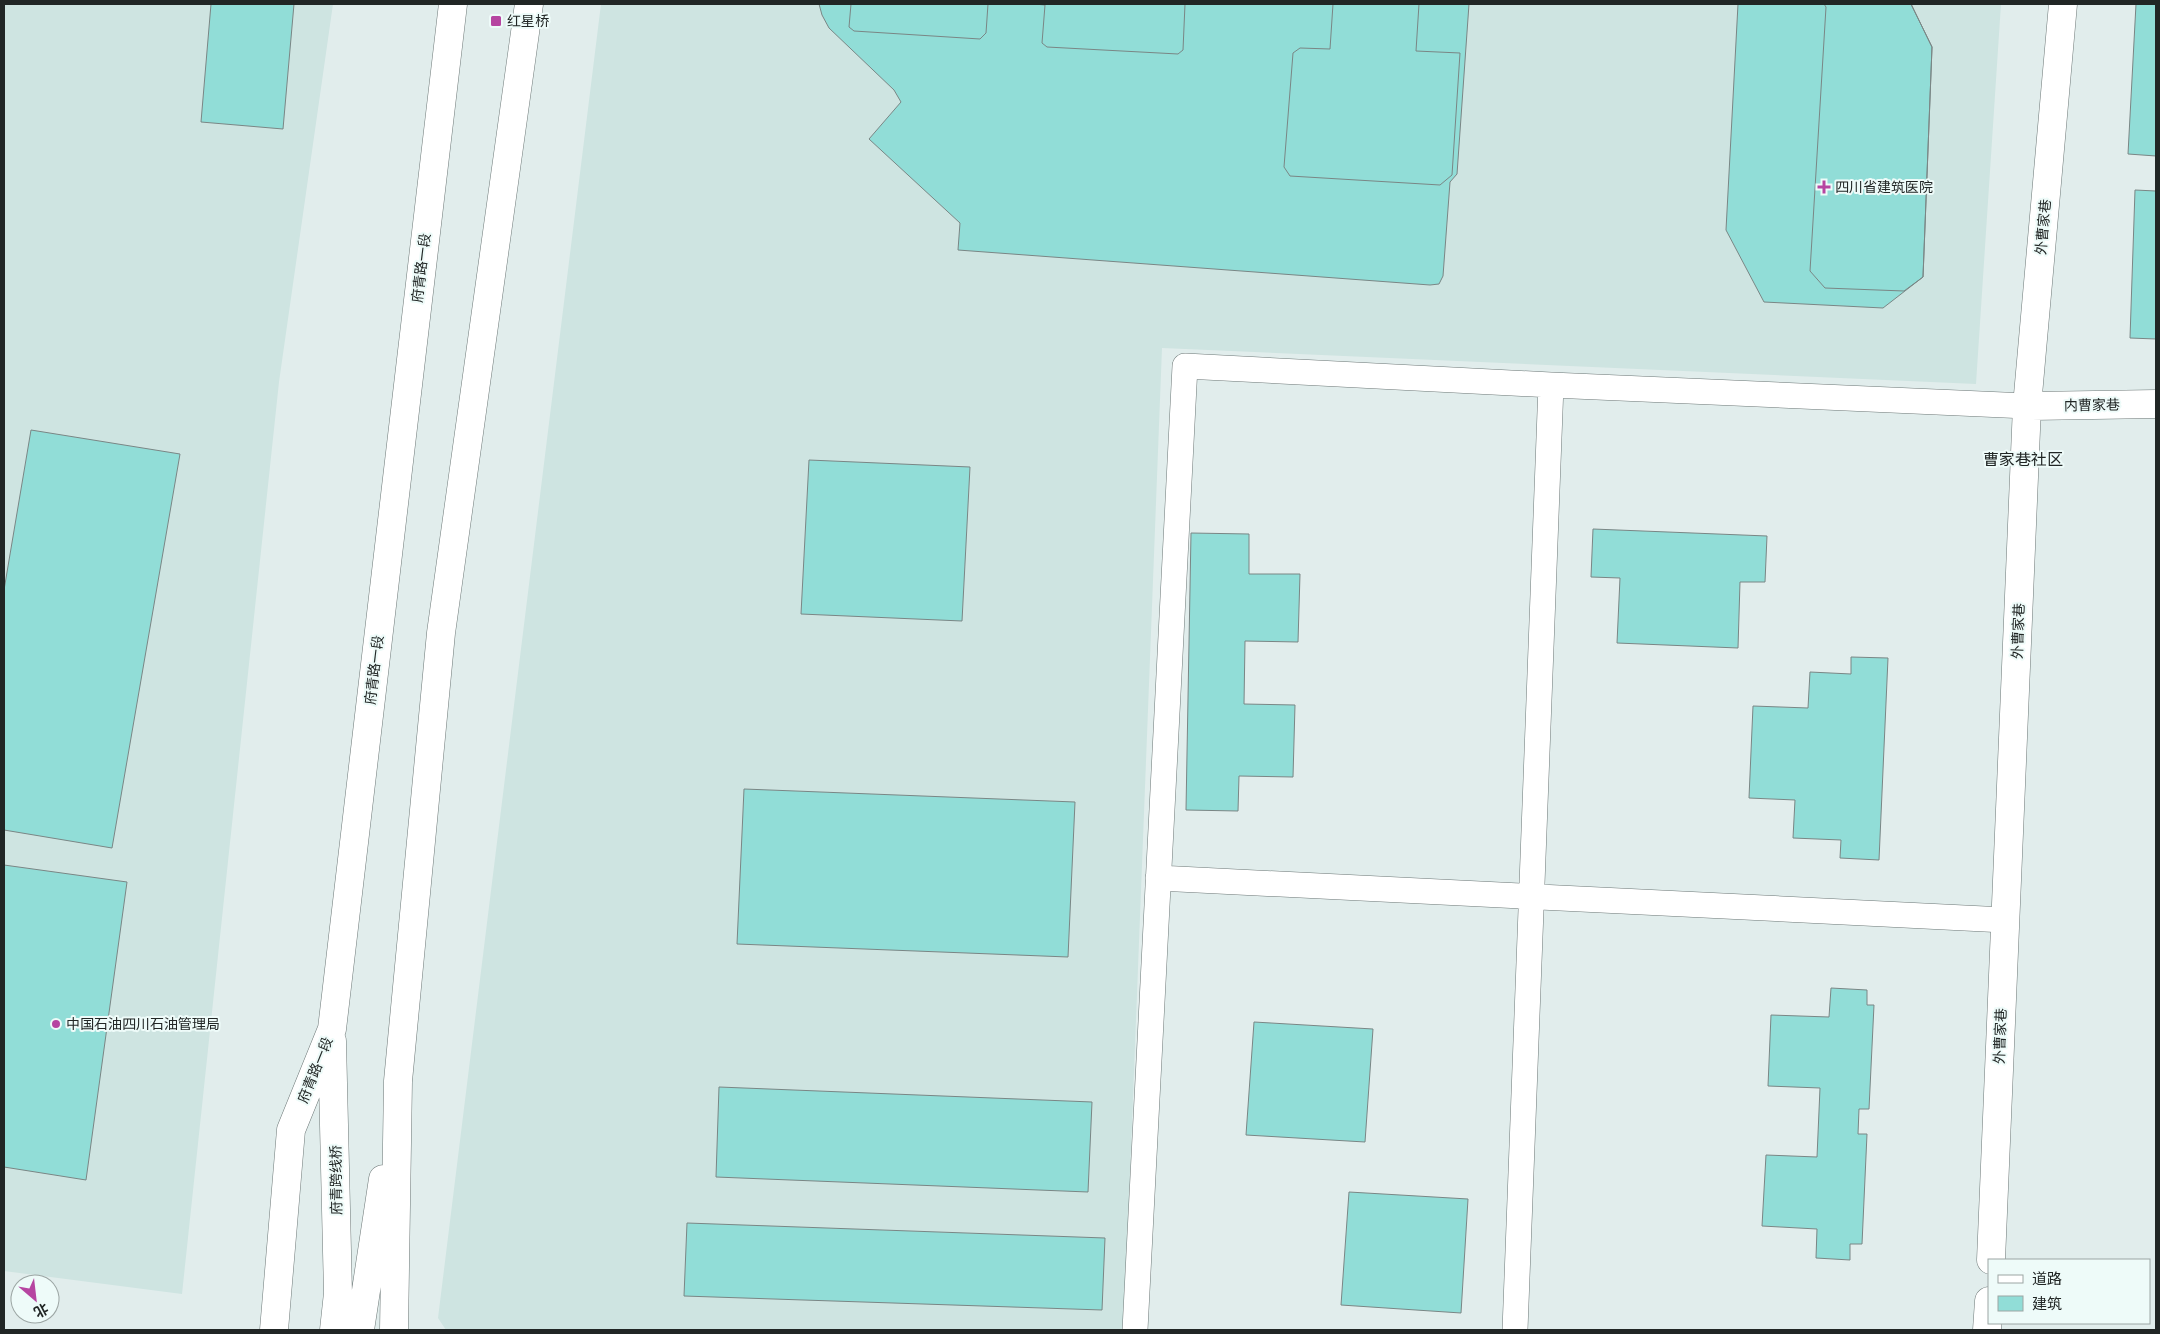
<svg xmlns="http://www.w3.org/2000/svg" width="2160" height="1334" font-family="Raleway,'Noto Sans SC',sans-serif">
	<style>
		.built { fill: #cee4e1 }
		.building { fill: #91ddd7; stroke: #7a8685 }
		.lines { fill: none; stroke-linecap: round; stroke-linejoin: round }
		.pedestrian-casing { stroke: #6d7877; stroke-width: 26 }
		.minor-casing { stroke: #6d7877; stroke-width: 29 }
		.primary-casing { stroke: #6d7877; stroke-width: 29 }
		.pedestrian { stroke: #fff; stroke-width: 25 }
		.minor { stroke: #fff; stroke-width: 28 }
		.primary { stroke: #fff; stroke-width: 28 }
		.poi-dot { fill: #b645a1; stroke: #eefbf9; stroke-width: 2 }
		.labels { text-anchor: middle; dominant-baseline: central; stroke-width: 4; stroke-linejoin: round; paint-order: stroke }
		.poi-label { font-size: 14px; fill: #212625; stroke: #eefbf9; text-anchor: start }
		.street-label { font-size: 14px; fill: #212625; stroke: #eefbf9 }
		.quarter-label { font-size: 16px; fill: #212625; stroke: #eefbf9 }
	</style>
	<rect width="100%" height="100%" fill="#e1edec"/>
	<!-- built -->
	<path class="built" d="M4 4H333L279 382 182 1294 4 1271Z
		M601 4H2001L1976 384 1162 348 1124 1330H446L438 1318Z"/>
	<!-- building -->
	<path class="building" d="M211 4H294L283 129 201 122Z
		M819 4H1469L1457 174 1450 182 1443 276 1439 284 1430 285 958 250 960 223 869 139 901 102 894 90 829 28 822 15Z
		M851 4H988L986 33 980 39 854 31 849 27Z
		M1034 4H1185L1183 50 1178 54 1047 47 1042 43 1045 5Z
		M1333 4H1419L1416 51 1460 53 1452 175 1440 185 1290 176 1284 167 1293 53 1300 48 1330 49Z
		M1738 4H1911L1932 47 1923 277 1883 308 1764 302 1726 230Z
		M1824 4H1911L1932 47 1923 277 1904 291 1825 288 1810 271 1826 7Z
		M2136 4H2156V156L2128 154Z
		M2135 190 2156 191V339L2130 338Z
		M31 430 180 454 112 848 4 830V590Z
		M809 460 970 467 962 621 801 614Z
		M1593 529 1767 536 1765 582H1740L1738 648 1617 643 1620 578 1591 577Z
		M1191 533 1249 534V574H1300L1298 642 1245 641 1244 704 1295 705 1293 777 1239 776 1238 811 1186 810Z
		M1851 657 1888 658 1879 860 1840 858 1841 840 1793 838 1795 800 1749 798 1753 706 1808 708 1810 672 1851 674Z
		M744 789 1075 802 1068 957 737 944Z
		M4 865 127 882 86 1180 4 1167Z
		M1831 988 1867 990V1005H1874L1869 1109H1859L1858 1134H1867L1862 1244H1850V1260L1816 1258 1817 1229 1762 1226 1766 1155 1817 1157 1820 1088 1768 1086 1771 1015 1829 1017Z
		M1254 1022 1373 1029 1365 1142 1246 1135Z
		M719 1087 1092 1102 1088 1192 716 1177Z
		M1349 1192 1468 1199 1461 1313 1341 1305Z
		M687 1223 1105 1238 1102 1310 684 1296Z"/>
	<g class="lines">
		<!-- pedestrian casing -->
		<g class="pedestrian-casing">
			<path id="pedestrian" d="M1158 878 2005 920
				M1135 1330 1185 366 1551 385 2027 406
				M1515 1330 1551 385"/>
		</g>
		<!-- minor casing -->
		<g class="minor-casing">
			<path id="minor" d="M2027 406 2156 404
				M1991 1260 2027 406 2063 4
				M1987 1330 1989 1301"/>
		</g>
		<!-- primary casing -->
		<g class="primary-casing">
			<path id="primary" d="M332 1041 338 1293 334 1330
				M274 1330 291 1130 332 1029 453 4
				M360 1330 383 1179
				M394 1330 398 1081 441 633 529 4"/>
		</g>
		<!-- pedestrian -->
		<use href="#pedestrian" class="pedestrian"/>
		<!-- minor -->
		<use href="#minor" class="minor"/>
		<!-- primary -->
		<use href="#primary" class="primary"/>
	</g>
	<!-- markers -->
	<g class="poi-dot">
		<rect x="490" y="15" width="12" height="12" rx="2.5"/>
		<path d="M1821.5 179.5h5v5h5v5h-5v5h-5v-5h-5v-5h5z"/>
		<circle cx="56" cy="1024" r="5"/>
	</g>
	<g class="labels">
		<!-- poi labels -->
		<g class="poi-label">
			<text x="507" y="21">红星桥</text>
			<text x="1835" y="187">四川省建筑医院</text>
			<text x="66" y="1024">中国石油四川石油管理局</text>
		</g>
		<!-- street labels -->
		<g class="street-label">
			<text transform="translate(2043 227) rotate(-85)">外曹家巷</text>
			<text transform="translate(421 268) rotate(-83)">府青路一段</text>
			<text transform="translate(2092 405) rotate(-1)">内曹家巷</text>
			<text transform="translate(2018 631) rotate(-88)">外曹家巷</text>
			<text transform="translate(374 670) rotate(-83)">府青路一段</text>
			<text transform="translate(2000 1036) rotate(-88)">外曹家巷</text>
			<text transform="translate(315 1070) rotate(-68)">府青路一段</text>
			<text transform="translate(336 1180) rotate(-91)">府青跨线桥</text>
		</g>
		<!-- quarter labels -->
		<g class="quarter-label">
			<text x="2023" y="459">曹家巷社区</text>
		</g>
	</g>
	<!-- border -->
	<rect width="2160" height="1334" fill="none" stroke="#212625" stroke-width="10"/>
	<!-- legend -->
	<rect x="1988" y="1259" width="162" height="65" fill="#eefbf9" stroke="#9ca6a4"/>
	<rect x="1998" y="1275" width="25" height="8" fill="#ffffff" stroke="#9ca6a4"/>
	<text x="2032" y="1284" font-size="15" fill="#212625">道路</text>
	<rect x="1998" y="1296" width="25" height="15" fill="#91ddd7" stroke="#9ca6a4"/>
	<text x="2032" y="1309" font-size="15" fill="#212625">建筑</text>
	<!-- north arrow -->
	<g transform="translate(35 1299) rotate(152)"><circle r="24" fill="#eefbf9" stroke="#9ca6a4"/>
	<path d="M0-4L9 19L0 12L-9 19Z" fill="#b645a1"/>
	<text y="-8" font-size="14" font-weight="bold" text-anchor="middle" fill="#212625">北</text>
	</g>
</svg>
